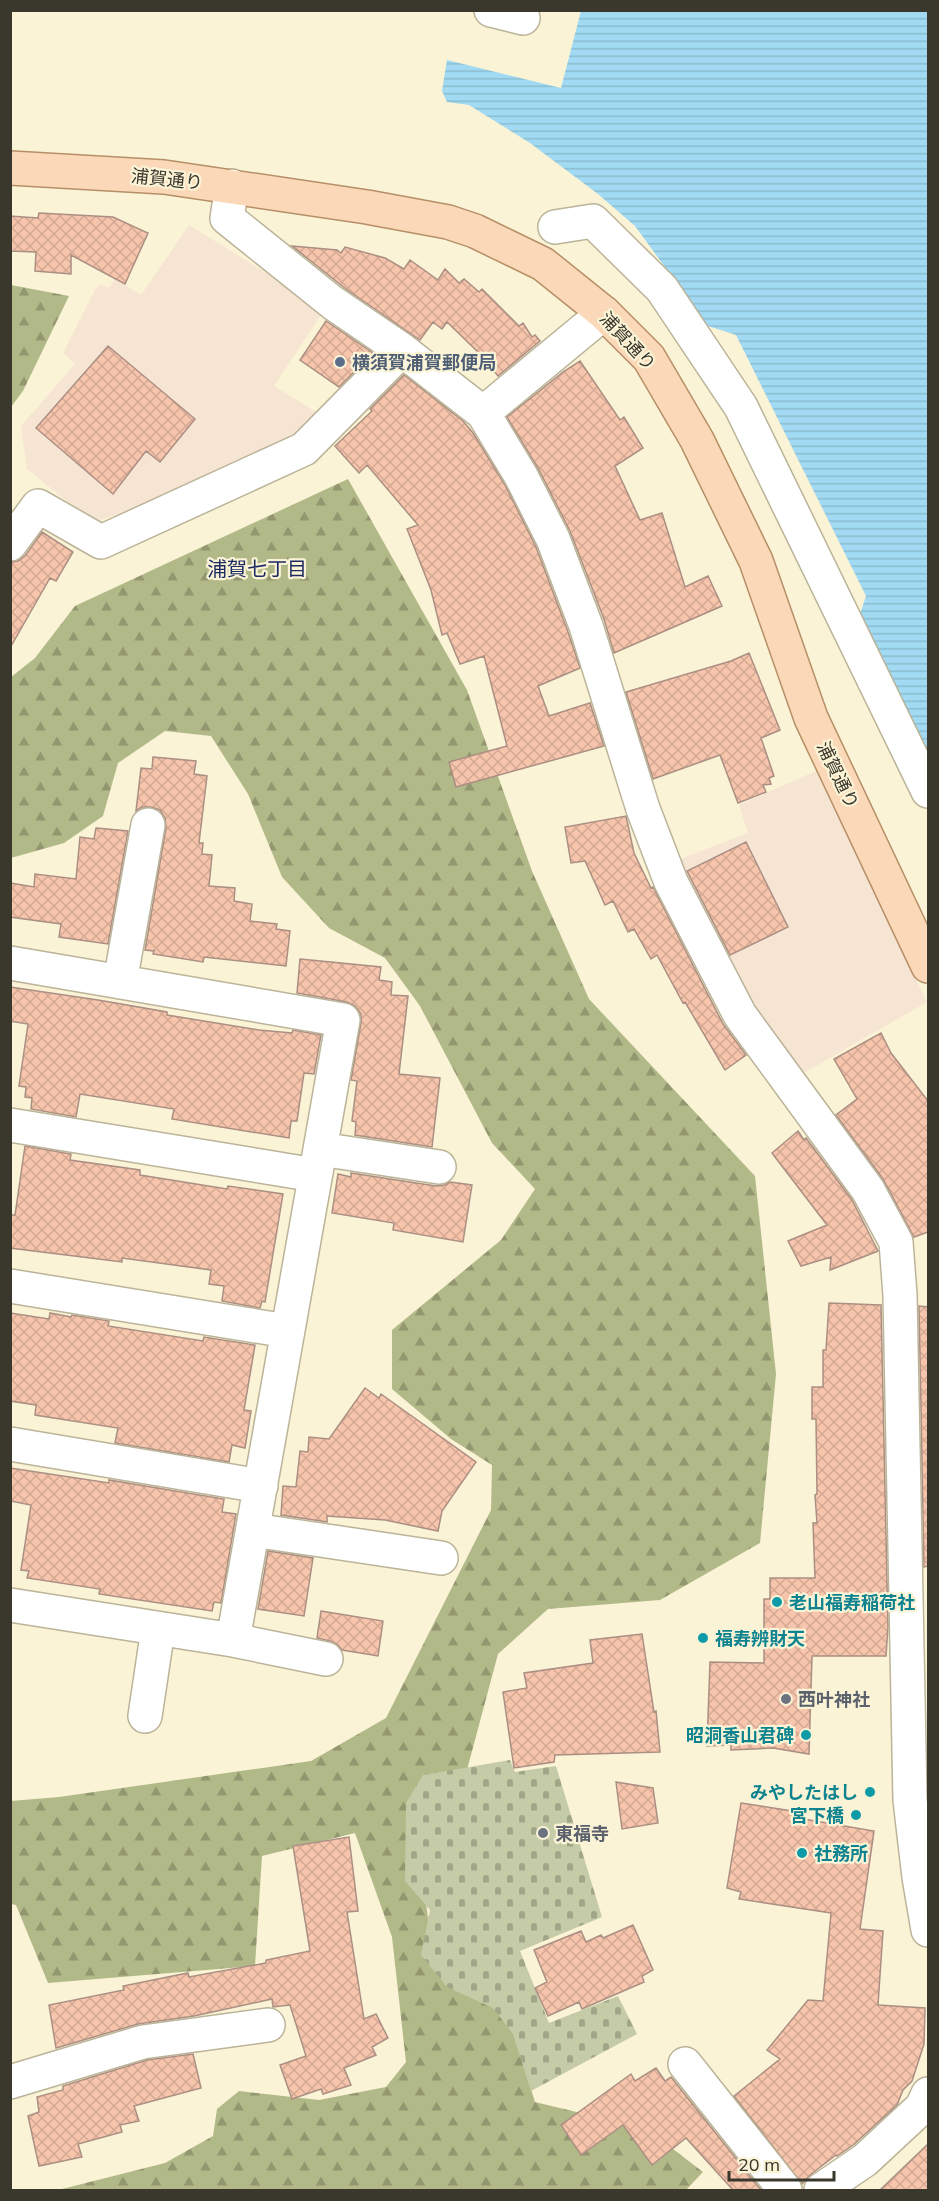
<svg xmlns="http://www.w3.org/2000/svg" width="939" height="2201" font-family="Mulish,'Noto Sans JP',sans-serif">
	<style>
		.commercial { fill: #f7e5d4 }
		.forest { fill: url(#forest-firs) }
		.cemetery { fill: url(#cemetery-stones) }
		.water { fill: url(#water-rules) }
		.building { fill: url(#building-cross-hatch); stroke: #ab8f83; stroke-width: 1.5 }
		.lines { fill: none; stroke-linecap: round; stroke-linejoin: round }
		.minor-casing { stroke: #bbb499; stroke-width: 36 }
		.major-casing { stroke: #b68f68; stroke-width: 36 }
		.minor { stroke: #fff; stroke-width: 33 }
		.major { stroke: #fbd9b8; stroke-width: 33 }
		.service-dot { fill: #5c6f8a; stroke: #faf3d6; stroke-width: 2 }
		.culture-dot { fill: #0f9aa8; stroke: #faf3d6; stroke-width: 2 }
		.worship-dot { fill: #6b7280; stroke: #faf3d6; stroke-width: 2 }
		.labels { text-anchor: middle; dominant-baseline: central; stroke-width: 4.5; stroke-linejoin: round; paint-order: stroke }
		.street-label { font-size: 18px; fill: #3a372c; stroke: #faf3d6 }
		.service-label { font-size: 18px; font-weight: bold; fill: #4e5e75; stroke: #faf3d6; text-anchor: start }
		.culture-label { font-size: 18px; font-weight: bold; fill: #0d838f; stroke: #faf3d6; text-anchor: start }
		.worship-label { font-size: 18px; font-weight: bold; fill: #5b616d; stroke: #faf3d6; text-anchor: start }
		.neighbourhood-label { font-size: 20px; fill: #1c2b62; stroke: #faf3d6 }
	</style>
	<defs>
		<pattern id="forest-firs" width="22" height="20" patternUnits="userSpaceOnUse" patternTransform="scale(1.5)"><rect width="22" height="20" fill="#b2b988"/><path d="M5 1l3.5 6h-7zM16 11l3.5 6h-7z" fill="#92976f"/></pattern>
		<pattern id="cemetery-stones" width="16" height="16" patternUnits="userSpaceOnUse" patternTransform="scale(1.5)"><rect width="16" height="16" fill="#c5cba7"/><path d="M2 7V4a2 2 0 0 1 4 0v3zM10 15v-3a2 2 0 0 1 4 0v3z" fill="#a1a688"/></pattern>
		<pattern id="water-rules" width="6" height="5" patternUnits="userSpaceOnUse" patternTransform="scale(1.5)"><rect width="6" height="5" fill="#a1daf2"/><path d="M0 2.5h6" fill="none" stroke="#8bbcd0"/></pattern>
		<pattern id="building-cross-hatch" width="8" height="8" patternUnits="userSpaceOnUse" patternTransform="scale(1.5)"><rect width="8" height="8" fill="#f7c4ac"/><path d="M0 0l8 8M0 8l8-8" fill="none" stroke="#d4a994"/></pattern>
	</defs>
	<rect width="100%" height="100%" fill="#faf3d6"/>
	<!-- commercial -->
	<path class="commercial" d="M189 225 325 309 274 386 321 415 291 445 168 499 93 522 27 469 21 426 75 364 63 353 96 288 100 284 109 288 115 279 141 295Z
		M816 771 927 1002 797 1077 710 936 680 859 748 833 739 805Z"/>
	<!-- forest -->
	<path class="forest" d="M11 285 69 296 23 391 11 407Z
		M348 479 467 690 532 871 589 999 755 1176 776 1374 760 1543 660 1600 548 1609 498 1654 464 1781 416 1817 431 1944 501 1994 535 2102 647 2129 703 2172 686 2190H58L165 2163 213 2136 217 2109 239 2091 319 2100 386 2087 406 2062 392 1937 355 1833 262 1856 255 1966 48 1983 16 1905 11 1904V1801L59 1797 311 1761 386 1718 491 1510 492 1465 451 1439 392 1389V1330L501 1240 535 1189 492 1143 420 1006 385 958 329 928 282 877 248 794 211 736 165 731 118 763 103 816 64 843 11 858V677L35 658 75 606Z"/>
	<!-- cemetery -->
	<path class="cemetery" d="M510 1760 515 1772 556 1766 602 1917 520 1951 549 2023 618 1996 637 2034 531 2091 513 2034 493 2008 447 1987 421 1955 430 1910 405 1881 406 1803 423 1775Z"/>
	<!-- water -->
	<path class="water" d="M581 11H928V764L858 620 866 596 736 335 708 326 635 226 598 194 530 143 469 105 447 102 442 91 447 60 561 88Z"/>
	<!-- building -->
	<path class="building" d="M39 213 113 217 148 233 125 284 71 255V274L35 271 36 252 10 251V216L38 218Z
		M292 246 337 250 341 253 345 247 385 258 404 269 410 260 438 280 445 269 459 283 464 279 479 292 482 289 519 326 523 323 532 337 535 335 540 341 498 376 480 354 447 322 442 329 433 322 420 340 346 289Z
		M326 321 373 353 339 387 300 360Z
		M108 346 195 419 160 462 146 451 113 494 36 428Z
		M580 361 620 420 624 417 643 448 615 466 640 520 662 513 685 587 708 576 722 606 614 653 604 619 570 531 538 468 507 417 563 372Z
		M404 375 463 421 473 433 505 485 536 547 568 632 580 668 538 686 549 716 590 703 604 746 456 787 449 762 507 746 484 656 460 664 447 633 442 635 431 590 407 529 418 525 367 465 359 473 335 446 372 411 370 409Z
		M42 532 73 552 56 581 50 578 10 648V562L18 561 25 556Z
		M749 653 780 730 761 738 774 776 769 778 771 784 763 785 766 792 738 803 720 755 653 779 626 692 731 661Z
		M153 757 196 761 194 774 207 776 199 843H203L202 854 212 855 209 886 235 888 234 901 252 904 250 921 277 924 276 929 290 931 286 966 204 957 203 962 153 954 154 951 145 950 166 828 165 818 160 810 151 807H142L136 811 141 768 152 769Z
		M626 816 634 853 651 888 653 887 723 1024 746 1055 725 1070 685 1002 683 1003 657 955 651 959 634 929 628 932 613 901 605 905 585 861 571 863 565 827Z
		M96 828 128 831 108 944 59 937 61 924 10 917V883L34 887 35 874 76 879 80 837 94 839Z
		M746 842 788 927 730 955 687 871Z
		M300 959 381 967 379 980 392 982 391 995 408 996 399 1074 440 1078 432 1147 355 1135 356 1122 352 1121 357 1081 351 1080 361 1023V1014L355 1006 347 1002 297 993Z
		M10 987 98 1000 167 1012V1015L259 1030 292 1033 293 1030 321 1035 314 1074 304 1073 297 1121H291L289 1138 172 1119 174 1109 80 1094 76 1117 31 1109 32 1098 25 1097 26 1087 19 1086 28 1024 10 1021Z
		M881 1033 891 1053 928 1101V1232L914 1237 883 1179 836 1115 857 1099 834 1059Z
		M798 1131 804 1140 806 1138 852 1200 878 1251 830 1270 831 1257 801 1266 788 1241 827 1225 772 1153Z
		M25 1146 71 1154 70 1160 140 1170V1175L227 1189 228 1186 283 1194 265 1302 262 1301 260 1308 222 1301 224 1286 209 1284 211 1270 122 1258V1262L10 1248V1215H15Z
		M351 1173 436 1186 445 1185 450 1182 472 1185 463 1242 393 1230 394 1223 332 1213 338 1174 351 1177Z
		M829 1303 881 1305 888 1627 886 1656H812L809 1754 773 1748 731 1750V1745L707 1746 710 1662 764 1663V1599H770V1578H815L813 1523H817L815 1495 817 1494 816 1419H812V1387H823V1350H826Z
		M919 1306 928 1307V1566L924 1567Z
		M10 1313 49 1319 50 1313 71 1317 72 1315 109 1321 108 1326 203 1341 204 1337 255 1345 244 1410 251 1411 245 1448 232 1445 229 1462 115 1443 118 1428 35 1415 36 1405 10 1401Z
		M365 1388 379 1398 381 1394 476 1462 442 1511 438 1531 385 1520 327 1516V1522L281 1515 283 1486 296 1487 300 1451 308 1452 309 1437 329 1439Z
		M10 1468 109 1483V1480L224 1499 222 1512 236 1514 221 1603 214 1602 212 1611 99 1594 100 1589 27 1578 29 1571 21 1570 31 1505 10 1501Z
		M268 1551 313 1558 304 1616 258 1609Z
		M321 1611 383 1621 378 1656 342 1650 338 1645 330 1641 317 1638Z
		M642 1634 654 1712 656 1711 660 1752 555 1755 554 1762 514 1768 503 1692 527 1688 524 1673 593 1663 590 1640Z
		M616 1782 653 1788 658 1823 622 1829Z
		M741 1803 792 1811V1817L874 1831 860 1929 883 1931 878 2005 925 2008 924 2044 912 2081 903 2090 897 2105 853 2145 837 2156 836 2155 810 2175 802 2184 734 2096 780 2059 767 2050 808 2000 823 2001 831 1913 739 1899 741 1892 727 1888Z
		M349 1837 358 1911 347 1912 364 2019 376 2014 388 2038 372 2047 376 2055 344 2068 351 2085 323 2094 321 2089 292 2099 280 2065 306 2056 290 2005 273 2007 272 1999 194 2016 138 2024 56 2048 49 2005 124 1990 123 1986 188 1973 189 1977 266 1963V1960L310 1951 293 1846Z
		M633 1925 653 1970 642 1976 644 1982 582 2009 579 2002 548 2016 535 1988 547 1982 534 1950 581 1931 586 1942 601 1935 603 1938Z
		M193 2054 201 2088 134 2106 139 2121 120 2125 122 2132 78 2144 82 2157 39 2166 28 2116 39 2112 37 2097 63 2090V2086L147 2060Z
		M656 2068 665 2081 671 2077 761 2190H733L686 2138 652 2165 623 2125 581 2155 561 2125 631 2074 635 2081Z
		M928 2144V2190H880Z"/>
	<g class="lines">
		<!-- minor casing -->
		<g class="minor-casing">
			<path id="minor" d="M491 10 523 18
				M232 186 227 218 333 303 402 350 483 413 521 476 553 539 586 626 643 809 671 882 740 1015 868 1190 896 1242 900 1295 910 1800 919 1877 928 1930
				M555 227 593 221 662 289 741 407 928 791
				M483 413 604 313
				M10 544 38 506 101 542 304 449 402 350
				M10 963 343 1020 233 1640
				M120 982 148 825
				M10 1125 315 1175
				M320 1149 439 1167
				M10 1286 287 1331
				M10 1444 261 1486
				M253 1530 441 1558
				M10 1605 233 1640 326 1659
				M145 1716 158 1629
				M685 2064 785 2190
				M10 2082 143 2042 268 2025
				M821 2190 865 2160 922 2107 928 2094"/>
		</g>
		<!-- major casing -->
		<g class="major-casing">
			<path id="major" d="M10 168 164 177 367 207 448 222 475 231 543 264 604 313 649 358 697 440 756 561 811 718 928 966"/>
		</g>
		<!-- minor -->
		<use href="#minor" class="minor"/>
		<!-- major -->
		<use href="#major" class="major"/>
	</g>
	<!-- markers -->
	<circle class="service-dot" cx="340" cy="362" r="6"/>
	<g class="culture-dot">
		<circle cx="777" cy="1602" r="6"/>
		<circle cx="703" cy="1638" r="6"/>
		<circle cx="806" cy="1735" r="6"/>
		<circle cx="870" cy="1792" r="6"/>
		<circle cx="856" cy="1815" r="6"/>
		<circle cx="802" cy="1853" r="6"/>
	</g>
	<g class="worship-dot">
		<circle cx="786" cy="1699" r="6"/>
		<circle cx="543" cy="1833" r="6"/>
	</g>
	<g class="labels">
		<!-- street labels -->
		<g class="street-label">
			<text transform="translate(167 179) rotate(6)">浦賀通り</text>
			<text transform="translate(628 341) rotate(47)">浦賀通り</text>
			<text transform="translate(838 775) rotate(64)">浦賀通り</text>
		</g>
		<!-- service labels -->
		<g class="service-label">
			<text x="352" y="362">横須賀浦賀郵便局</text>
		</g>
		<!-- culture labels -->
		<g class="culture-label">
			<text x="789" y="1602">老山福寿稲荷社</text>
			<text x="715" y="1638">福寿辨財天</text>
			<text x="794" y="1735" text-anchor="end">昭洞香山君碑</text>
			<text x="858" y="1792" text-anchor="end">みやしたはし</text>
			<text x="844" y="1815" text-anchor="end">宮下橋</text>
			<text x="814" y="1853">社務所</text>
		</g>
		<!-- worship labels -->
		<g class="worship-label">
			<text x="798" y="1699">西叶神社</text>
			<text x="555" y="1833">東福寺</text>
		</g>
		<!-- neighbourhood labels -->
		<g class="neighbourhood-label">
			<text x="257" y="568">浦賀七丁目</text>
		</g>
	</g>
	<!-- border -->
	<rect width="939" height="2201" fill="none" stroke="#3a372c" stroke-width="24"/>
	<!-- scale -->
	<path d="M729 2171v9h105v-9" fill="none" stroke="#3a372c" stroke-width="3"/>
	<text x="738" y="2171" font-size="18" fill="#3a372c" stroke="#faf3d6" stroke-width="4.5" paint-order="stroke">20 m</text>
</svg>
